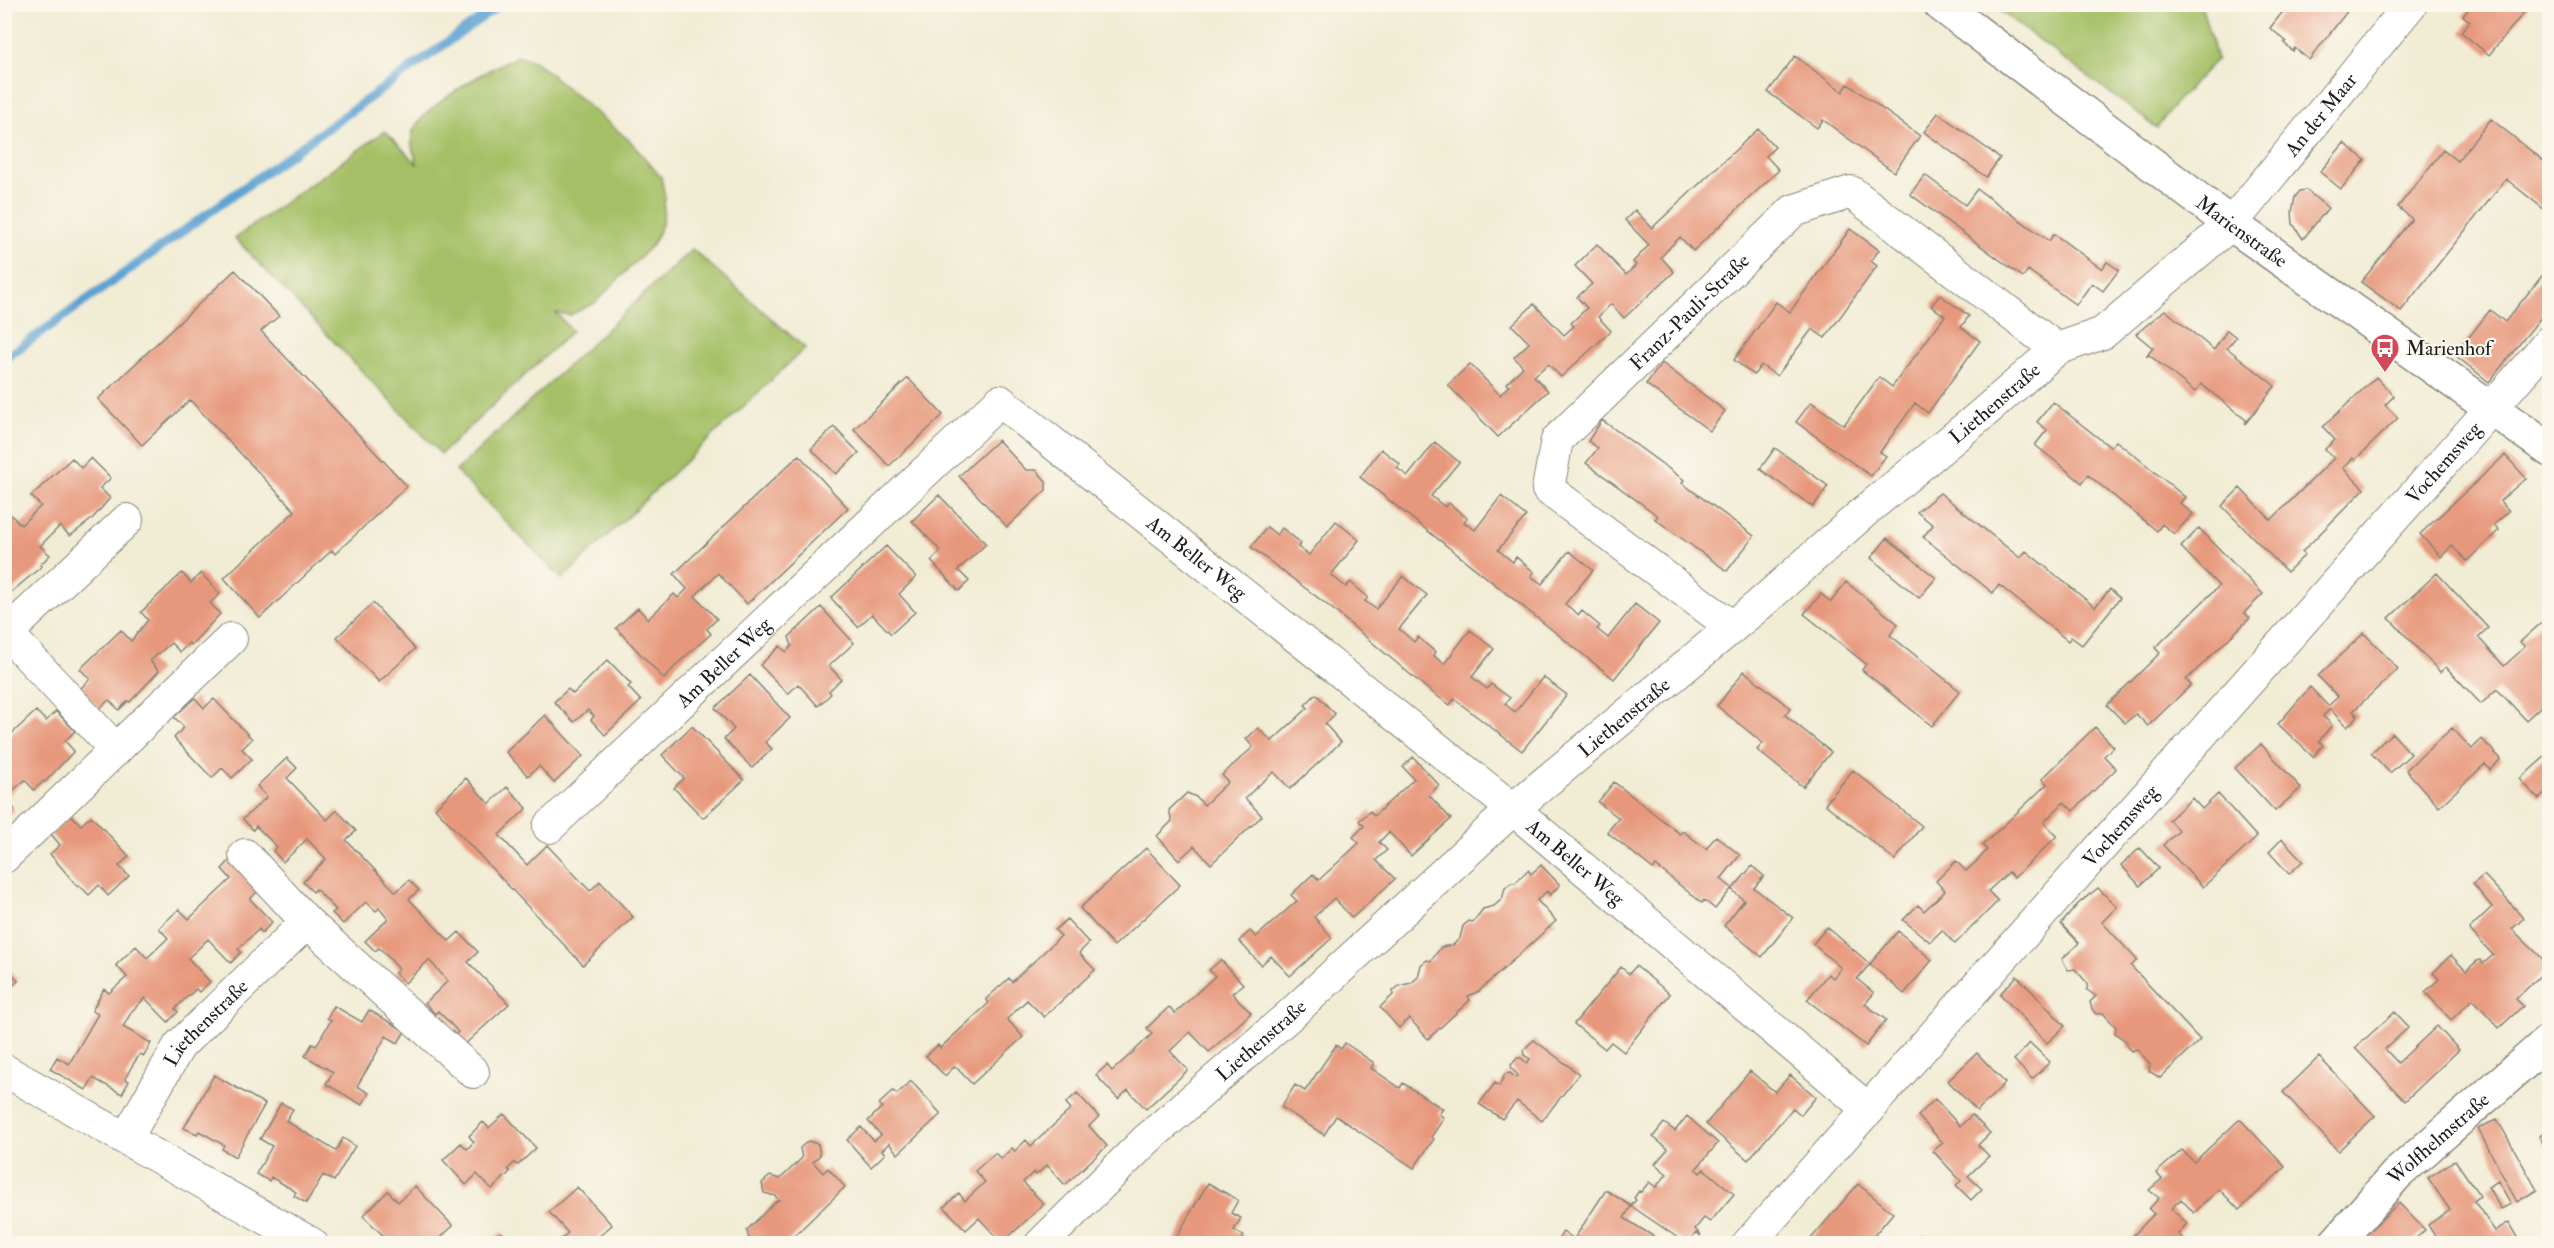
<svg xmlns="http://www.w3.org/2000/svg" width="2554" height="1248" font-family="'IM FELL Double Pica',serif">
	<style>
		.green { fill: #a4bf65; stroke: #606e40; stroke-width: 1.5 }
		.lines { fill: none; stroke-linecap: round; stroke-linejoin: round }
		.stream { stroke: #5da2d2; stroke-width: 9 }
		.building { fill: #e7987c }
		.minor-casing { stroke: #868478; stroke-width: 34 }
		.tertiary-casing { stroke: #868478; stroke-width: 36 }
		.secondary-casing { stroke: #868478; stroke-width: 36 }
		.minor { stroke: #fff; stroke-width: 32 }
		.tertiary { stroke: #fff; stroke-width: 33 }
		.secondary { stroke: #fff; stroke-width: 33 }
		.labels { text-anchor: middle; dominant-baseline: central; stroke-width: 4.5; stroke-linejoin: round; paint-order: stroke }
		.street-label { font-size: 20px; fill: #1c1c1c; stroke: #fbf7ec }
		.poi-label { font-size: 20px; fill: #1c1c1c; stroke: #fbf7ec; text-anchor: start }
	</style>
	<rect width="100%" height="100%" fill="#fbf7ec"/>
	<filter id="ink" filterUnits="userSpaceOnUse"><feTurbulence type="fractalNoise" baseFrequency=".0167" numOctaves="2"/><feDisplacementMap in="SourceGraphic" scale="12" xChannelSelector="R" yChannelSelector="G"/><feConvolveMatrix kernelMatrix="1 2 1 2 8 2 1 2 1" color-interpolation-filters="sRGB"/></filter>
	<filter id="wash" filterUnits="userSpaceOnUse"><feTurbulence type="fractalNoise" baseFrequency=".008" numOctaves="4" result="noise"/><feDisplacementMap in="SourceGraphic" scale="24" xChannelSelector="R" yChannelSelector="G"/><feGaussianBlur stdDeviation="1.35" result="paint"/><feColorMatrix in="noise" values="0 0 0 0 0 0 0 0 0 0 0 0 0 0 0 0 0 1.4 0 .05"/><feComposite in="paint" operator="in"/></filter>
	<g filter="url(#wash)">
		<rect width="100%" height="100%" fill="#f1ecd4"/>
		<!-- green -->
		<path class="green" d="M1992 5H2201L2217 59 2175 103 2157 128Z
			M520 56 536 62 630 141 661 177 665 197 662 225 652 245 595 303 570 315 556 313 572 331 441 454 235 238 385 131 418 165C414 154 408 141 414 129 425 106 495 64 520 56Z
			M692 249 805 348 562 579 456 471Z"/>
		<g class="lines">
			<!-- stream -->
			<path class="stream" d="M4 359 501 4"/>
		</g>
		<g id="blocks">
			<!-- building -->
			<path class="building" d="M2289 4H2353L2309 60 2295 48 2293 51 2284 43 2286 41 2270 28Z
				M2469 4H2531L2489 55 2461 32 2470 21 2463 16 2471 6Z
				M1795 56 1843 92 1848 84 1920 136 1894 172 1823 120 1817 128 1768 92Z
				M1938 113 2000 158 1986 177 1924 132Z
				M2491 119 2550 166V214L2506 179 2401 311 2361 282 2412 219 2398 207 2443 150 2457 161Z
				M1758 129 1775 147 1766 156 1779 170 1693 251 1680 237 1670 247 1661 257 1674 272 1624 318 1611 304 1598 317 1611 331 1561 377 1548 364 1534 376 1548 391 1498 437 1448 385 1470 364 1500 395 1509 386 1507 383 1523 367 1514 357 1529 343 1512 325 1534 304 1564 335 1574 326 1571 323 1587 308 1577 297 1592 284 1575 266 1597 244 1626 275 1636 265 1633 262 1649 245 1625 220 1635 210 1652 228Z
				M2344 143 2365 160 2341 189 2320 172Z
				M1925 175 1965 205 1977 189 2049 241 2054 234 2102 269 2107 262 2119 270 2103 291 2092 283 2076 305 2028 270 2023 277 1910 194Z
				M2306 190 2328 208 2303 239 2293 224 2292 212 2295 197 2300 191Z
				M1850 229 1879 250 1871 261 1877 266 1825 338 1812 329 1777 376 1761 365 1754 375 1734 360 1776 302 1790 312Z
				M2550 266V306L2489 382 2455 355 2490 310 2505 322Z
				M235 270 279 316 261 331 407 486 335 554 332 550 260 618 224 578 295 511 190 400 142 445 98 399Z
				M1940 295 1969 316 1961 327 1980 341 1928 413 1915 403 1880 452 1886 456 1871 476 1796 422 1811 402 1844 425 1879 377 1892 387 1945 316 1931 306Z
				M2165 310 2214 350 2227 330 2236 337 2227 348 2275 386 2245 424 2246 420 2201 384 2195 392 2149 355 2146 357 2153 348 2136 334Z
				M1662 363 1725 411 1710 431 1646 384Z
				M2376 377 2394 396 2385 405 2398 418 2355 460 2353 458 2343 468 2364 489 2302 552 2305 555 2287 572 2222 506 2240 488 2271 520 2334 458 2325 449 2335 440 2323 427Z
				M908 378 943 415 889 466 854 429Z
				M2053 402 2110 447 2116 441 2139 459 2185 497 2180 503 2193 514 2174 534 2162 524 2157 531 2088 475 2082 483 2059 464 2035 445 2047 430 2037 422Z
				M1602 420 1684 480 1682 483 1754 536 1727 571 1655 519 1658 516 1586 463 1598 448 1588 441Z
				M834 427 859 453 836 474 811 449Z
				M998 440 1026 470H1036L1046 481V490L1007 527 959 476Z
				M1435 442 1459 462 1431 496 1445 507 1449 503 1467 518 1464 522 1475 530 1501 496 1526 516 1498 550 1513 562 1516 557 1534 572 1531 576 1542 584 1569 551 1593 570 1565 604 1579 615 1582 611 1600 626 1597 629 1608 638 1635 604 1659 623 1614 679 1360 477 1381 449 1400 464 1397 468 1408 476Z
				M1775 448 1828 486 1813 507 1760 469Z
				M799 455 848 508 747 604 718 573 695 596 717 619 707 629 711 634 679 662 664 679 616 628 638 608 648 619 674 594 678 598 687 589 674 574Z
				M2505 455 2526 478 2500 501 2509 511 2494 525 2499 530 2467 561 2452 546 2441 557 2420 534Z
				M72 458 81 468 91 458 111 478 100 488 110 498 92 519 70 536 60 526 40 546 50 555 40 565 42 566 9 594 4 590V521L11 515 21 525 41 506 31 496Z
				M1940 493 2020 558 2026 551 2095 607 2110 589 2120 598 2082 645 2071 637 2068 641 1999 585 1993 593 1923 537 1933 525 1917 512Z
				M939 495 986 544 958 570 969 581 959 591 931 561 941 551 912 521Z
				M1336 521 1359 540 1331 575 1346 587 1350 582 1368 597 1365 601 1376 609 1403 576 1427 595 1399 629 1414 642 1418 637 1435 652 1433 655 1444 664 1470 630 1494 649 1472 677 1487 689 1491 684 1510 698 1505 704 1515 712 1543 677 1567 695 1522 751 1454 699 1450 705 1430 691 1330 607 1251 547 1267 527 1277 535 1282 528 1301 543 1298 547 1309 555Z
				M2199 528 2263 594 2244 613 2250 618 2186 680 2191 685 2148 726 2136 714 2125 723 2107 705 2160 653 2155 648 2219 586 2181 547Z
				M1887 538 1936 578 1919 598 1871 558Z
				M886 546 916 577 899 594 915 612 891 634 872 614 858 627 831 598Z
				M182 573 191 583 201 573 220 594 210 603 220 614 191 645 189 643 180 652 171 643 150 661 159 671 130 702 128 701 119 710 109 700 99 709 80 689 90 679 80 669 121 630 131 641 148 620 141 612Z
				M2437 573 2488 628 2478 637 2504 666 2525 647 2520 642 2550 615V698L2526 720 2497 689 2481 704 2446 667 2440 672 2389 618Z
				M1846 582 1898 624 1890 635 1960 691 1932 726 1862 670 1866 664 1804 614 1821 594 1831 602Z
				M373 603 415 649 379 682 337 637Z
				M821 607 854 643 829 666 841 679 829 691 831 694 818 706 798 684 788 694 760 665 780 646 786 652 792 646 789 637Z
				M2364 633 2398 669 2353 711 2358 716 2347 727 2330 709 2323 716 2332 725 2319 741 2323 745 2313 757 2278 724 2310 687 2328 706 2338 697 2318 676Z
				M608 660 631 684 628 687 641 701 605 735 591 720 594 716 588 710 574 722 554 702 568 689 573 694Z
				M1744 671 1790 708 1785 715 1831 752 1803 787 1757 750 1763 743 1717 706Z
				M750 675 790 718 765 742 772 749 752 768 724 739 734 729 715 708Z
				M1316 694 1335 714 1325 724 1341 742 1290 789 1274 772 1260 784 1245 798 1262 816 1211 864 1194 846 1179 860 1157 836 1172 821 1169 810 1187 793 1196 797 1204 805 1228 782 1222 775 1253 747 1246 739 1258 728 1272 741 1308 708 1305 705Z
				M195 698 204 708 214 699 252 739 242 749 252 759 232 778 222 768 212 778 174 738 184 727 174 717Z
				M36 711 46 721 56 711 75 731 65 741 74 751 45 782 44 781 34 790 25 780 4 798V741Z
				M545 715 583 756 554 783 539 766 528 776 506 752Z
				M692 726 744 780 703 818 674 788 684 778 662 755Z
				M2095 727 2114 747 2104 756 2116 769 2073 811 2064 802 2044 822 2057 836 2014 878 2009 872 1988 891 1998 901 1955 944 1942 930 1930 942 1903 920 1918 905 1924 911 1945 891 1936 881 1956 861 1966 871 1978 860 1987 850 1983 845 2047 784 2042 779Z
				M2452 728 2472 749 2482 739 2501 759 2490 770 2485 764 2439 807 2406 770Z
				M2392 733 2411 754 2390 773 2371 753Z
				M2261 744 2301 788 2275 811 2235 768Z
				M2550 752V789L2539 799 2520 779Z
				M1413 757 1439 785 1429 795 1451 819 1411 856 1389 832 1379 842 1387 850 1376 860 1395 879 1352 918 1334 898 1314 917 1332 938 1290 976 1271 956 1261 965 1239 941 1250 931 1256 937 1297 901 1291 895 1313 874 1319 880 1359 843 1353 837 1364 826 1359 821 1370 811 1374 816 1414 779 1403 767Z
				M287 758 297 768 287 778 327 820 337 810 356 831 346 840 396 892 409 880 419 890 409 899 449 941 459 932 478 952 468 962 509 1004 464 1045 455 1035 458 1032 448 1021 438 1011 435 1014 425 1003 448 981 429 960 405 983 395 973 399 969 389 958 379 948 375 951 365 941 388 919 379 908 376 911 366 902 343 924 332 913 336 910 316 889 313 892 303 882 326 859 307 839 283 862 273 851 277 847 256 826 253 830 243 819 267 797 257 786Z
				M1853 770 1922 826 1895 860 1825 804Z
				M466 778 489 804 507 787 527 808 499 835 527 865 547 845 590 891 600 881 633 917 583 965 435 808Z
				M1614 782 1680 834 1683 831 1706 849 1716 836 1740 855 1721 879 1732 888 1715 909 1704 900 1702 903 1656 866 1653 869 1607 832 1619 818 1598 802Z
				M2218 794 2257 837 2203 887 2163 845 2179 831 2169 820 2192 798 2202 809Z
				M4 799 14 809 4 818Z
				M71 815 81 825 91 816 129 856 119 866 129 876 108 896 99 885 89 895 79 885 78 887 50 854 60 845 51 834Z
				M2282 839 2303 861 2289 874 2269 852Z
				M1146 848 1180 885 1114 946 1080 908Z
				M2140 848 2159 868 2140 886 2121 865Z
				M231 859 260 889 250 899 272 922 262 933 259 929 238 949 241 952 231 963 208 939 198 949 188 958 210 982 199 992 196 989 186 998 175 1009 178 1012 168 1022 145 998 132 1011 123 1027 151 1043 144 1056 140 1054 132 1066 125 1079 129 1081 122 1094 93 1078 86 1090 50 1069 57 1057 69 1064 98 1014 92 1011 104 989 109 993 127 977 116 965 136 946 147 958 168 938 159 928 179 909 189 919 231 879 222 869Z
				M1541 865 1560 885 1550 895 1547 891 1537 900 1556 921 1479 991 1468 996 1470 1000 1428 1039 1409 1018 1399 1028 1380 1007 1393 995V991L1399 986 1411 983 1418 977 1421 965 1427 960 1431 961 1441 947 1453 945 1460 938 1463 926 1469 921 1473 922 1483 909 1494 906 1502 899 1505 888 1511 883H1515L1528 870 1531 874Z
				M1752 866 1764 876 1754 888 1793 918 1762 957 1724 926 1744 900 1732 890Z
				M2484 875 2524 918 2512 929 2550 966 2516 999 2523 1006 2499 1028 2473 999 2451 1020 2425 992 2439 979 2433 973 2451 955 2466 971 2477 961 2481 960 2483 964 2493 955 2469 929 2492 907 2473 884Z
				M2098 888 2117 907 2102 922 2137 960 2131 966 2200 1040 2160 1078 2149 1071 2150 1064 2137 1049 2131 1051 2127 1046V1042L2115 1033 2116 1027 2103 1013 2096 1014 2092 1009 2090 1002 2096 996 2087 990 2088 984 2075 969 2068 970 2062 959 2079 943 2061 924 2078 904Z
				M1067 919 1089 943 1079 953 1095 970 1044 1017 1027 1000 1007 1019 1023 1037 972 1084 955 1066 945 1076 926 1056 938 1045 940 1048 989 1003 986 999 1009 978 1012 982 1061 936 1055 930Z
				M1827 927 1870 964 1857 979 1874 993 1865 1004 1886 1020 1866 1046 1807 1000 1828 974 1833 978 1841 968 1813 944Z
				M1898 931 1932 960 1904 994 1870 964Z
				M1221 960 1243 984 1232 993 1251 1013 1209 1052 1190 1032 1170 1051 1188 1070 1146 1109 1128 1090 1118 1099 1096 1075 1107 1065 1112 1071 1132 1053 1152 1034 1147 1028 1158 1017 1169 1007 1175 1013 1215 976 1209 970Z
				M4 961 9 966 7 968 18 981 4 994Z
				M1636 966 1670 994 1624 1052 1611 1042 1605 1049 1574 1024 1621 967 1629 974Z
				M2017 976 2065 1026 2047 1043 2000 994Z
				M334 1006 362 1022 369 1010 405 1031 398 1043 386 1036 372 1061 357 1086 369 1093 362 1105 326 1084 333 1072 305 1056 312 1044 316 1046 331 1020 327 1018Z
				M2395 1012 2409 1027 2385 1049 2398 1063 2437 1026 2459 1050 2405 1101 2355 1048Z
				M1534 1040 1579 1074 1542 1121 1517 1101 1502 1119 1479 1104 1495 1083 1499 1086 1505 1074 1510 1073 1516 1078 1518 1075 1512 1069 1511 1065 1517 1058H1521L1527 1063 1530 1059 1524 1055 1523 1050Z
				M1345 1043 1374 1063 1371 1068 1400 1088 1403 1083 1443 1109 1439 1114 1444 1118 1431 1137 1434 1139 1414 1168 1336 1116 1324 1135 1281 1107 1295 1085 1305 1091 1336 1045 1341 1049Z
				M2030 1043 2050 1062 2032 1079 2014 1060Z
				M1977 1053 2005 1083 1977 1111 1948 1081Z
				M2319 1057 2375 1116 2338 1151 2283 1092Z
				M1750 1071 1775 1092 1790 1075 1816 1097 1801 1115 1793 1108 1748 1160 1706 1124Z
				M214 1075 265 1104 235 1157 222 1149 224 1145 199 1131 197 1134 184 1128Z
				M911 1081 941 1114 898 1154 889 1143 882 1150 885 1154 871 1167 847 1140 861 1127 874 1141 881 1135 868 1121 882 1107 879 1104 893 1091 897 1094Z
				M1077 1093 1099 1117 1089 1126 1107 1146 1065 1185 1047 1165 1036 1175 1034 1172 1023 1182 1044 1204 1002 1243 979 1218 966 1230 944 1207 959 1193 965 1201 985 1182 975 1171 995 1153 1001 1159 1012 1148 1015 1151 1026 1140 1031 1146 1071 1109 1066 1103Z
				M1935 1099 1960 1126 1972 1115 1990 1133 1978 1145 1989 1156 1968 1176 1982 1189 1971 1200 1956 1185 1961 1181 1933 1151 1943 1143 1918 1116Z
				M281 1103 293 1109 286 1121 336 1151 343 1138 355 1146 334 1181 323 1175 306 1203 294 1196 296 1192 283 1184 271 1177 269 1181 256 1174 272 1146 260 1139Z
				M504 1114 536 1148 518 1165 514 1163 508 1169 510 1172 492 1189 477 1174 466 1185 443 1160 461 1143 467 1149 474 1142 469 1136 483 1122 489 1128Z
				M1687 1116 1718 1143 1696 1169 1700 1173 1704 1169 1734 1194 1710 1222 1704 1218 1695 1229 1701 1236 1696 1233 1689 1242 1691 1244H1687L1631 1206 1624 1218 1656 1238 1653 1244H1556L1563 1231 1574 1239 1606 1190 1631 1206 1636 1200 1634 1198 1639 1191 1641 1192 1649 1182 1656 1187 1667 1174 1655 1164 1668 1149 1653 1137 1664 1123 1675 1131Z
				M2240 1119 2285 1167 2239 1210 2219 1189 2194 1213 2181 1199 2171 1209 2187 1223 2178 1234 2189 1244H2125L2154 1214 2149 1209 2159 1198 2149 1190 2162 1179 2156 1173 2182 1150 2194 1162Z
				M2497 1119 2537 1190 2517 1202 2478 1129Z
				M2550 1130V1155L2539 1136Z
				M808 1141 818 1144 820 1155 813 1162 823 1173 828 1168 845 1187 790 1240 784 1244H750L747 1230 775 1202 779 1200 775 1196 764 1193 762 1183 770 1176 780 1179 802 1158 800 1148Z
				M2455 1160 2480 1196 2474 1201 2495 1231 2509 1222 2522 1244H2440L2428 1225 2450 1210 2428 1178Z
				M2498 1181 2511 1204 2501 1209 2488 1187Z
				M1208 1183 1238 1200 1231 1213 1241 1218 1234 1230 1244 1236 1239 1244H1182L1175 1239Z
				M1858 1184 1893 1213 1867 1244H1812L1809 1241Z
				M415 1186 453 1226 441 1237 447 1244H392L363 1216 388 1191 398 1202Z
				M577 1187 612 1225 590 1244H560L558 1242 568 1233 549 1212Z
				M2399 1203 2425 1230 2410 1244H2370L2363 1237Z
				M501 1232 512 1244H489Z
				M1924 1234 1934 1244H1915Z"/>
		</g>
	</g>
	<g filter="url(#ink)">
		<use href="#blocks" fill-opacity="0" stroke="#868478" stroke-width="1.5"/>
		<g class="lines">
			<!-- minor casing -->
			<g class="minor-casing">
				<g id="minor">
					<path id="s1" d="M1732 627 1548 489 1557 440 1793 211 1851 192 2057 349"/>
					<path d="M4 633H7L127 520"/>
					<path d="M7 633 116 750"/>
					<path id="s2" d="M549 827 1000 401 1513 809 1869 1110"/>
					<path d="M245 855 307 922"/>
					<path d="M4 857 231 639"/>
					<path d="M4 1070 312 1244"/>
					<path id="s3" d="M126 1139 179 1046 307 922 473 1072"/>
					<path id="s4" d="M1041 1244 1145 1141 1290 1015 1513 809 1759 605 1864 512 1980 416 2057 349 2103 333 2231 224 2411 4"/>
					<path id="s5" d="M1748 1244 2474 428 2550 341"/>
				</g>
			</g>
			<!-- tertiary casing -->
			<g class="tertiary-casing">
				<g id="tertiary">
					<path id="s6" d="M2335 1244 2396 1175 2550 1040"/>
				</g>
			</g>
			<!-- secondary casing -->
			<g class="secondary-casing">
				<g id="secondary">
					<path id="s7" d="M1940 4 2231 224 2550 450"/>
				</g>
			</g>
			<!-- minor -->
			<use href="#minor" class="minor"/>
			<!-- tertiary -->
			<use href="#tertiary" class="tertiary"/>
			<!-- secondary -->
			<use href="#secondary" class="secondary"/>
		</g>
	</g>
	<!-- icons -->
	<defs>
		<g id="bus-pin" transform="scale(1.5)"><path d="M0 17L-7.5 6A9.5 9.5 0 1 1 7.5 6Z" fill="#d1495b" stroke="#fbf7ec"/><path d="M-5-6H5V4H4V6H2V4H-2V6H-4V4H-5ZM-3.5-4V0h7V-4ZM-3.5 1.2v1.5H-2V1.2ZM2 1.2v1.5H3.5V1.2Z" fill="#fff"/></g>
	</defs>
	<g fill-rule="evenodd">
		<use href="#bus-pin" x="2385" y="348"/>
	</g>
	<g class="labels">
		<!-- street labels -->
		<g class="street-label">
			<text stroke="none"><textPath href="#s4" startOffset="1713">An der Maar</textPath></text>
			<text stroke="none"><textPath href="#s7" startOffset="378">Marienstraße</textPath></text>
			<text stroke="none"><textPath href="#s1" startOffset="464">Franz-Pauli-Straße</textPath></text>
			<text stroke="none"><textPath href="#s4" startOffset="1272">Liethenstraße</textPath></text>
			<text stroke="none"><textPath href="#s5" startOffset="1046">Vochemsweg</textPath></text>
			<text stroke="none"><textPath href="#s2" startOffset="872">Am Beller Weg</textPath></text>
			<text stroke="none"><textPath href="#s2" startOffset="240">Am Beller Weg</textPath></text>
			<text stroke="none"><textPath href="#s4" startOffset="786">Liethenstraße</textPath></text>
			<text stroke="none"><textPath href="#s5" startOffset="560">Vochemsweg</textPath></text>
			<text stroke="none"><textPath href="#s2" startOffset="1358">Am Beller Weg</textPath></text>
			<text stroke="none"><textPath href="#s3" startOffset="142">Liethenstraße</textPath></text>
			<text stroke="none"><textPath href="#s4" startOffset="300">Liethenstraße</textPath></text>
			<text stroke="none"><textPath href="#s6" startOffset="148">Wolfhelmstraße</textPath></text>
		</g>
		<!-- poi labels -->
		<g class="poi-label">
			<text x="2406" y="348">Marienhof</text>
		</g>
	</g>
	<!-- margin -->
	<rect width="2554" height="1248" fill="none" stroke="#fbf7ec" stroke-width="24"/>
</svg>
